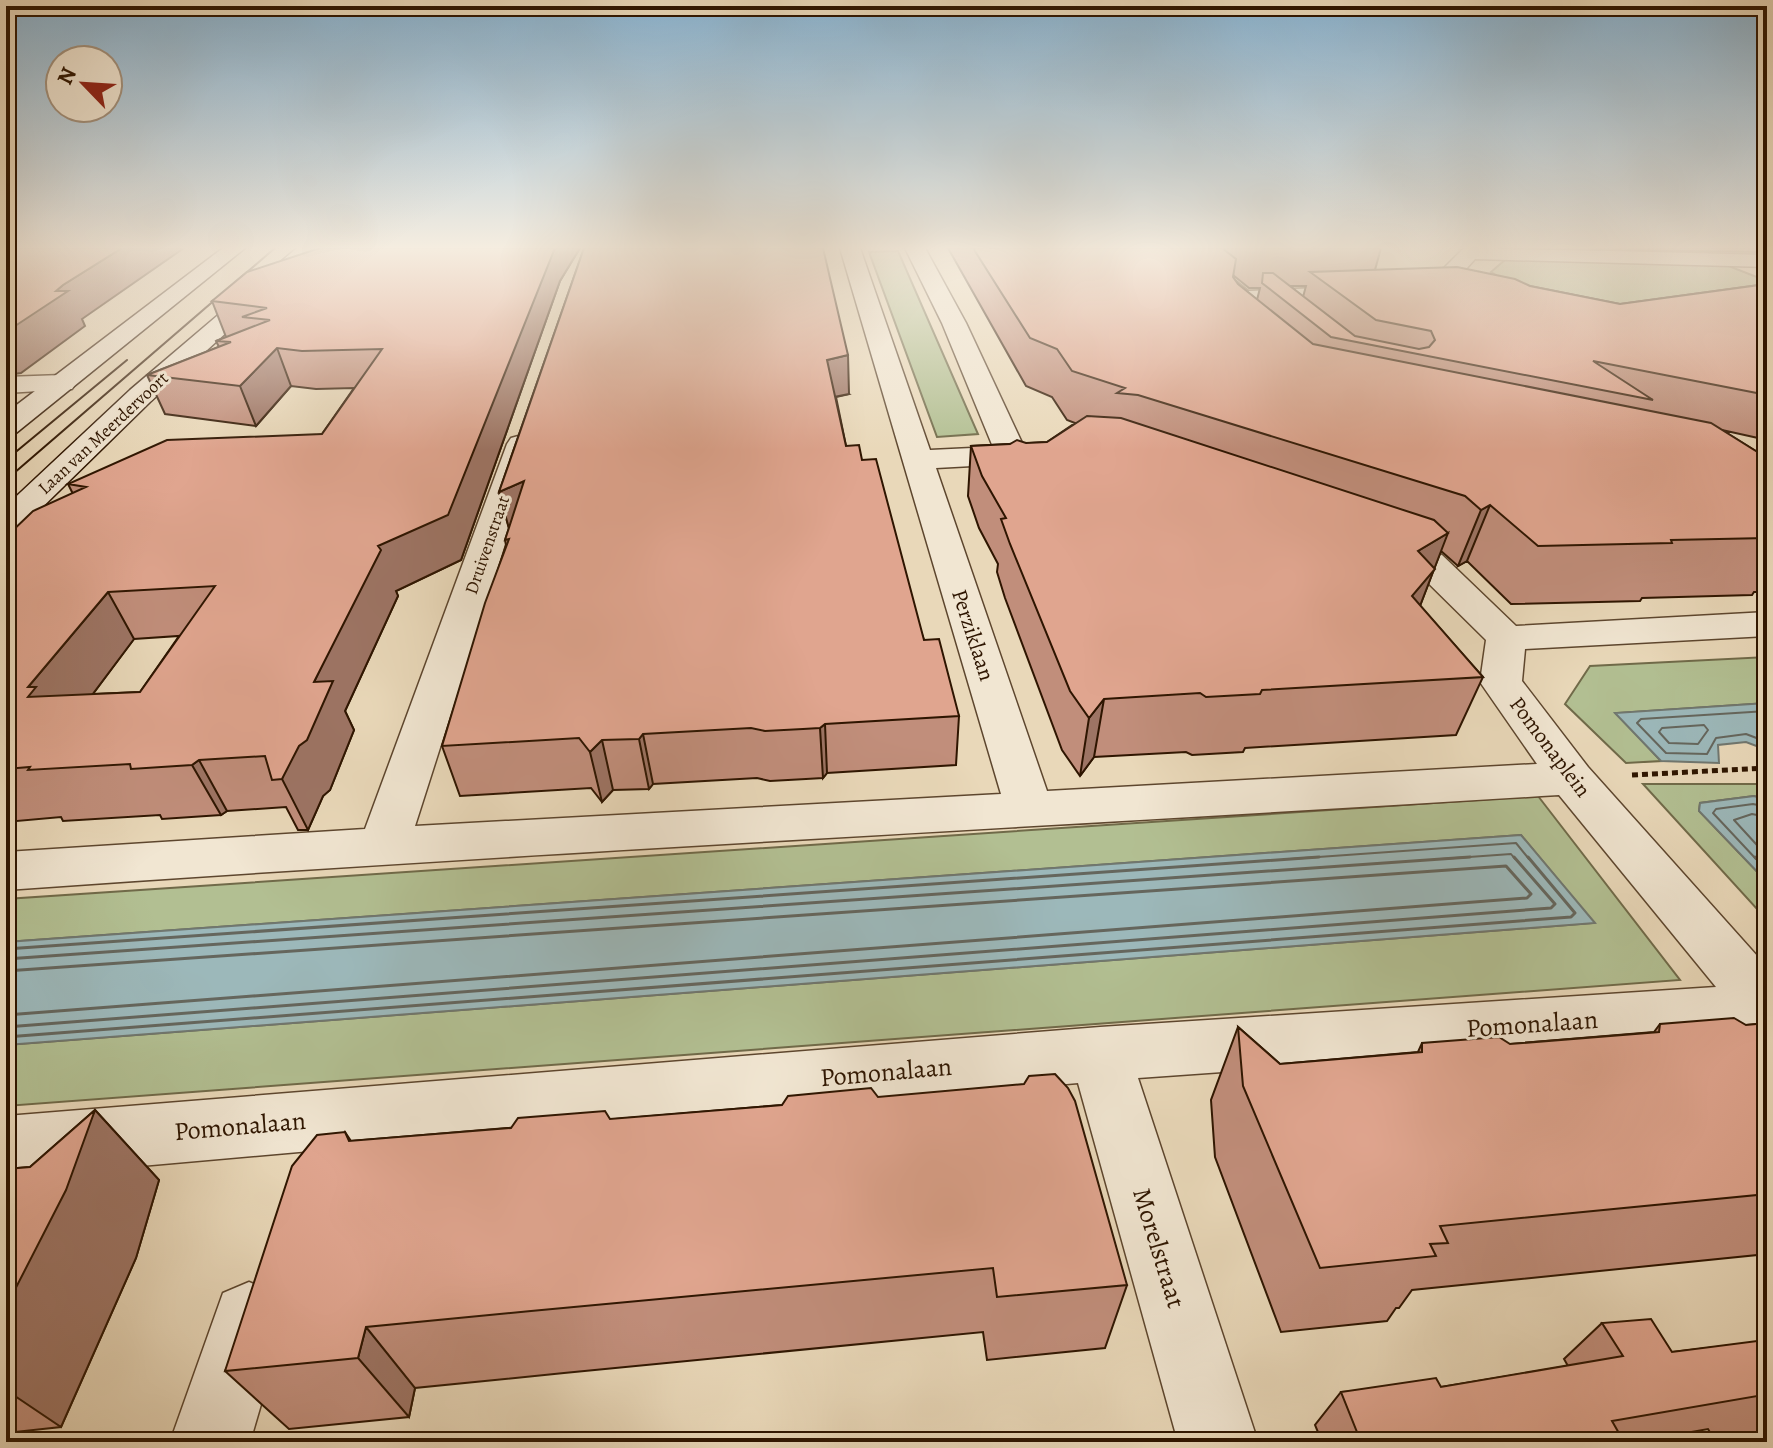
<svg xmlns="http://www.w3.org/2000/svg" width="1773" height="1448" font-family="Alegreya,serif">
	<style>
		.green { fill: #b2bf92; stroke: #706a49; stroke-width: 2 }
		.water { fill: #9cb8ba; stroke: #707770; stroke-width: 2 }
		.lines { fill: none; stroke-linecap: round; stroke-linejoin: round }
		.shore-far1 { stroke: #65665d; stroke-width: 2 }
		.shore { stroke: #65665d; stroke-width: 3 }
		.street-casing { stroke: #5d462e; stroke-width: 3 }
		.secondary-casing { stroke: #2e1500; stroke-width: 3 }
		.path { stroke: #2e1500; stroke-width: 5; stroke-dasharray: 6 4; stroke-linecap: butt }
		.street { fill: #f1e6d2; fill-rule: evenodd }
		.secondary { fill: #f1e6d2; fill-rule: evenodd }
		.tram { stroke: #2e1500; stroke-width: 2 }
		.wall { fill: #c18e7b; stroke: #2e1500; stroke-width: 2; fill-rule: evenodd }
		.shaded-wall { fill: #9d7464; stroke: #2e1500; stroke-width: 2 }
		.building { fill: #e0a58f; stroke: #2e1500; stroke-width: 2; fill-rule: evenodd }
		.labels { text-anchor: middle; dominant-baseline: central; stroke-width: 6; stroke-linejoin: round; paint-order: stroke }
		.far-street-label { font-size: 18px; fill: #2e1500; stroke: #f1e6d2 }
		.street-label { font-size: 22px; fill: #2e1500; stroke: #f1e6d2 }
		.near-street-label { font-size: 26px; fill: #2e1500; stroke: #f1e6d2 }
	</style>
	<rect width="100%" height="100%" fill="#e9d8b9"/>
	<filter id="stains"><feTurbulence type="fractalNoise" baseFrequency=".0025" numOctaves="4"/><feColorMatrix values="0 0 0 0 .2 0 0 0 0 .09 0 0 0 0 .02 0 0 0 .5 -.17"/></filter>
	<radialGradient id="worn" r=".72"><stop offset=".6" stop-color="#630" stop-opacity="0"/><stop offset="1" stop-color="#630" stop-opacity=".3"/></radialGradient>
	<!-- green -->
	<path class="green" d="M898 251 978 434 937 437 869 252Z
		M1506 259 1721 263 1767 281V300L1549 306 1491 272Z
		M1767 657V703L1616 713 1661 761 1626 763 1565 704 1590 666Z
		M1643 784H1767V800L1754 796 1700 803 1699 811 1767 882V920Z
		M1538 796 1680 980 6 1106V1045L1594 923 1521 835 6 942V899Z"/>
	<!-- water -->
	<path class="water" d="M1767 703V750L1746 742 1718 745 1719 763 1661 761 1615 713Z
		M1754 796 1767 800V882L1699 811 1700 803Z
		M1521 835 1595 923 6 1045V942Z"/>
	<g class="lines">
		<!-- shore-far1 -->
		<path class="shore-far1" d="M1767 711 1641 719 1637 723 1666 753 1707 754 1716 738 1746 734 1767 742
			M1704 725 1708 730 1698 744 1669 743 1659 732 1662 728Z
			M1767 817 1752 814 1734 820 1767 856
			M1290 859 1516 843 1529 859
			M1441 859 1511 854 1515 859
			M1756 859 1713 813 1716 809 1753 804 1767 807"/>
		<!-- shore -->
		<path class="shore" d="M1755 857 1767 870
			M6 949 1319 857
			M6 959 1470 857
			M6 971 1506 866 1531 894 1527 898 6 1015
			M6 1027 1551 908 1555 904 1514 857
			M6 1037 1571 917 1575 913 1528 857"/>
		<!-- street casing -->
		<g class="street-casing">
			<path id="street" d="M840 248H860L930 450 993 447 942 323 905 248H925L966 323 1023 445 1039 448 1043 454 1039 460 1028 463 936 468 1047 791 1537 764 1480 682 1486 640 1416 571 1369 553 1363 546 1369 539 1381 535 1442 555 1516 626 1767 612V636L1525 649 1522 681 1588 767 1767 967V1033L1138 1078 1258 1442H1178L1078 1083 6 1178V1116L1100 1027 1716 987 1559 795C1041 827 524 853 6 890V852L365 829 507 444 511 438 522 435 533 438 537 444 415 826 1001 794Z
				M1173 248H1195L1248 291 1364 286 1372 288 1375 293 1372 298 1364 300 1243 305 1235 303Z
				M1499 248 1767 255V267L1475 259 1466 269 1510 299 1507 304H1491L1442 270 1463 249Z
				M62 375 72 377 76 383 72 389 6 393V377Z
				M249 1282 275 1293 286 1319 250 1442H170L223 1293Z"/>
		</g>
		<!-- secondary casing -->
		<g class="secondary-casing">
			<path id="secondary" d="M223 248H245L16 433 6 436V413Z
				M297 248H319L150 402 18 531 6 534V506L130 390Z"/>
		</g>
		<!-- path -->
		<path class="path" d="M1632 775 1767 768"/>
		<!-- street -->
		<use href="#street" class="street"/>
		<!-- secondary -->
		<use href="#secondary" class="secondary"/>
		<!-- tram -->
		<path class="tram" d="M6 460 127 360
			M6 480 275 248"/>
	</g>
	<!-- wall -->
	<path class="wall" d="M320 248H580L560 281 461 560 396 591 398 596 345 711 354 730 330 790 323 796 308 830H298L286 807 227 811 221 815 162 819 160 815 63 821 61 817 6 822V537L73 494 68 484 322 434 354 388 316 389 291 386 256 426 165 414 147 375 219 347 216 341 226 337 212 301ZM179 636 140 692 93 694 134 639Z
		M584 248 849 394 836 397 846 446 862 460 924 640 959 716 956 765 827 773 823 778 806 779 770 781 757 778 653 784 649 789 613 790 602 802 591 788 460 796 442 746 506 545 505 540 509 528 499 492Z
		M948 248H1381L1375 270 1530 286 1620 304 1767 284V440L1722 430 1767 458V592H1754L1752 595 1642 598 1640 601 1511 604 1467 561 1458 566 1441 551 1420 606 1483 677 1456 735 1245 748 1243 752 1192 755 1186 752 1094 757 1080 776 1062 750 1005 598 997 572 998 564 979 528 968 496 971 446 1047 442 1075 423 1067 420 1052 397 1026 386ZM1233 275 1249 288H1260L1257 300 1238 284 1233 277ZM1290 286H1306L1303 297Z
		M1498 248H1767V252Z
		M1767 1023V1254L1412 1290 1399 1308H1396L1387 1321 1281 1332 1215 1157 1211 1100 1238 1027 1280 1064 1418 1052 1422 1043 1510 1044 1654 1032 1660 1024 1746 1025Z
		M878 1097 1127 1285 1105 1348 987 1360 983 1332 564 1373 415 1388 409 1417 289 1429 225 1371 345 1132 351 1141Z
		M95 1110 159 1180 136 1258 61 1427 6 1433V1169L30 1167Z
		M1602 1323 1672 1352 1767 1341V1442H1716L1708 1429 1634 1442H1322L1315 1425 1341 1392 1441 1387 1568 1366 1564 1359Z"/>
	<!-- shaded-wall -->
	<path class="shaded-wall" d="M122 248H184L82 319 85 326 21 373 6 375V332L63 285Z
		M555 248H580L560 281 461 560 396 591 398 596 345 711 354 730 330 790 323 796 308 830 282 779 314 682 378 546Z
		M277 348 291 386 256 426 240 386Z
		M848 355 849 394 829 398 827 360Z
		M524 481 511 536 499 492Z
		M1490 505 1467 561 1458 566 1481 510Z
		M1448 533 1413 624 1391 652 1418 551Z
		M108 592 134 639 65 731 28 697V687Z
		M1104 699 1094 757 1080 776 1089 718Z
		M825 724 827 773 823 778 820 728Z
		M643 734 653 784 649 789 639 739Z
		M602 740 613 790 602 802 590 752Z
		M199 760 227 811 221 815 192 765Z
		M95 1110 159 1180 136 1258 61 1427 6 1390V1307Z
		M366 1327 415 1388 409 1417 358 1358Z"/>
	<!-- building -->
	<path class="building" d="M6 248H122L63 285 56 291H68L6 332Z
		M320 248H555L448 515 378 546 381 550 314 682 333 681 307 740 299 746 282 779 272 780 265 756 199 760 192 765 131 769 130 764 28 770 30 767 6 769V537L33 511 86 487 68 484 167 440 322 434 382 349 302 351 277 348 240 386 147 375 231 342 216 341 270 320 242 317 267 308 212 301 247 272ZM215 586 140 692 28 697 36 687H28L108 592Z
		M584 248H823L848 355 827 360 846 446 859 445 862 460 876 459 924 640 939 639 959 716 825 724 820 728 803 729 765 731 751 728 643 734 639 739 602 740 590 752 579 738 442 746 485 603 509 539 505 540 524 481 499 492Z
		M973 248H1222L1236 259 1233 277 1238 284 1313 344 1711 423 1767 458V538L1671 540 1672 543 1538 546 1490 505 1481 510 1465 496 1138 395 1117 393 1125 388 1072 371 1057 349 1030 338Z
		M1457 267 1515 279 1530 286 1620 304 1767 284V395L1593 361 1653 400 1331 337 1262 283 1263 273H1273L1355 336 1419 349 1429 347 1435 340 1431 331 1376 320 1310 272Z
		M1087 416 1121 418 1434 520 1448 533 1418 551 1435 569 1412 596 1483 677 1262 690 1260 694 1206 697 1200 693 1104 699 1089 718 1070 691 1010 544 1001 519 1006 518 982 476 971 446 1010 444 1017 440 1026 443 1047 442Z
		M1734 1018 1746 1025 1767 1023V1194L1440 1226 1448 1243 1430 1244 1436 1256 1320 1268 1243 1086 1238 1027 1280 1064 1422 1052V1043L1499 1037 1510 1044 1659 1032 1660 1024Z
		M1055 1074 1068 1088 1075 1101 1127 1285 997 1297 993 1268 531 1311 366 1327 358 1358 225 1371 292 1166 317 1135 345 1132 349 1141 511 1128 518 1118 605 1111 610 1119 782 1105 788 1096 871 1088 878 1097 1024 1084 1029 1076Z
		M95 1110 66 1190 6 1307V1169L30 1167Z
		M1651 1319 1672 1352 1765 1340 1767 1341V1411L1757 1396 1612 1421 1624 1442H1361L1341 1392 1436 1378 1441 1387 1623 1356 1602 1323Z
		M1141 1438 1142 1442H1114Z"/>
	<!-- sky -->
	<linearGradient id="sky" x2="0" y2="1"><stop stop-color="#89b6d6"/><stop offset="0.55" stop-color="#f5ede0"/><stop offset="1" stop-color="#f5ede0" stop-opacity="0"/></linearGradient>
	<rect width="1773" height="450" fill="url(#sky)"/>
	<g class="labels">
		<!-- far-street labels -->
		<g class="far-street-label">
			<text transform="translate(103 433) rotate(-43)">Laan van Meerdervoort</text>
			<text transform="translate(487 545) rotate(-71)">Druivenstraat</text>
		</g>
		<!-- street labels -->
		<g class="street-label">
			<text transform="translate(973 635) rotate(72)">Perziklaan</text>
			<text transform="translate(1550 747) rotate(53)">Pomonaplein</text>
		</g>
		<!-- near-street labels -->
		<g class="near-street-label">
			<text transform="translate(1532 1024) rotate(-4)">Pomonalaan</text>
			<text transform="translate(886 1072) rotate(-5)">Pomonalaan</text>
			<text transform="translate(240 1126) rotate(-5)">Pomonalaan</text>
			<text transform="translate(1159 1248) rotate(73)">Morelstraat</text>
		</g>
	</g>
	<!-- margin -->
	<rect width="1773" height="1448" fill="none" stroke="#e9d8b9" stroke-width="32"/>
	<rect x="8" y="8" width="1757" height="1432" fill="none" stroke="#2e1500" stroke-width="4"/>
	<rect x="16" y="16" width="1741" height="1416" fill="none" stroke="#2e1500" stroke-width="2"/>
	<!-- north arrow -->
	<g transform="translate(84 84) rotate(295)"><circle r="38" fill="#f1e6d2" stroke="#a3927e" stroke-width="2"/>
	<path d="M0-6L14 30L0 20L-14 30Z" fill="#8f2418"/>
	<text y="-12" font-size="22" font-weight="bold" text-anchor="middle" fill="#2e1500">N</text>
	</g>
	<rect width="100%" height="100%" filter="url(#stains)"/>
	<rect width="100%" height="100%" fill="url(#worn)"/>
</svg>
